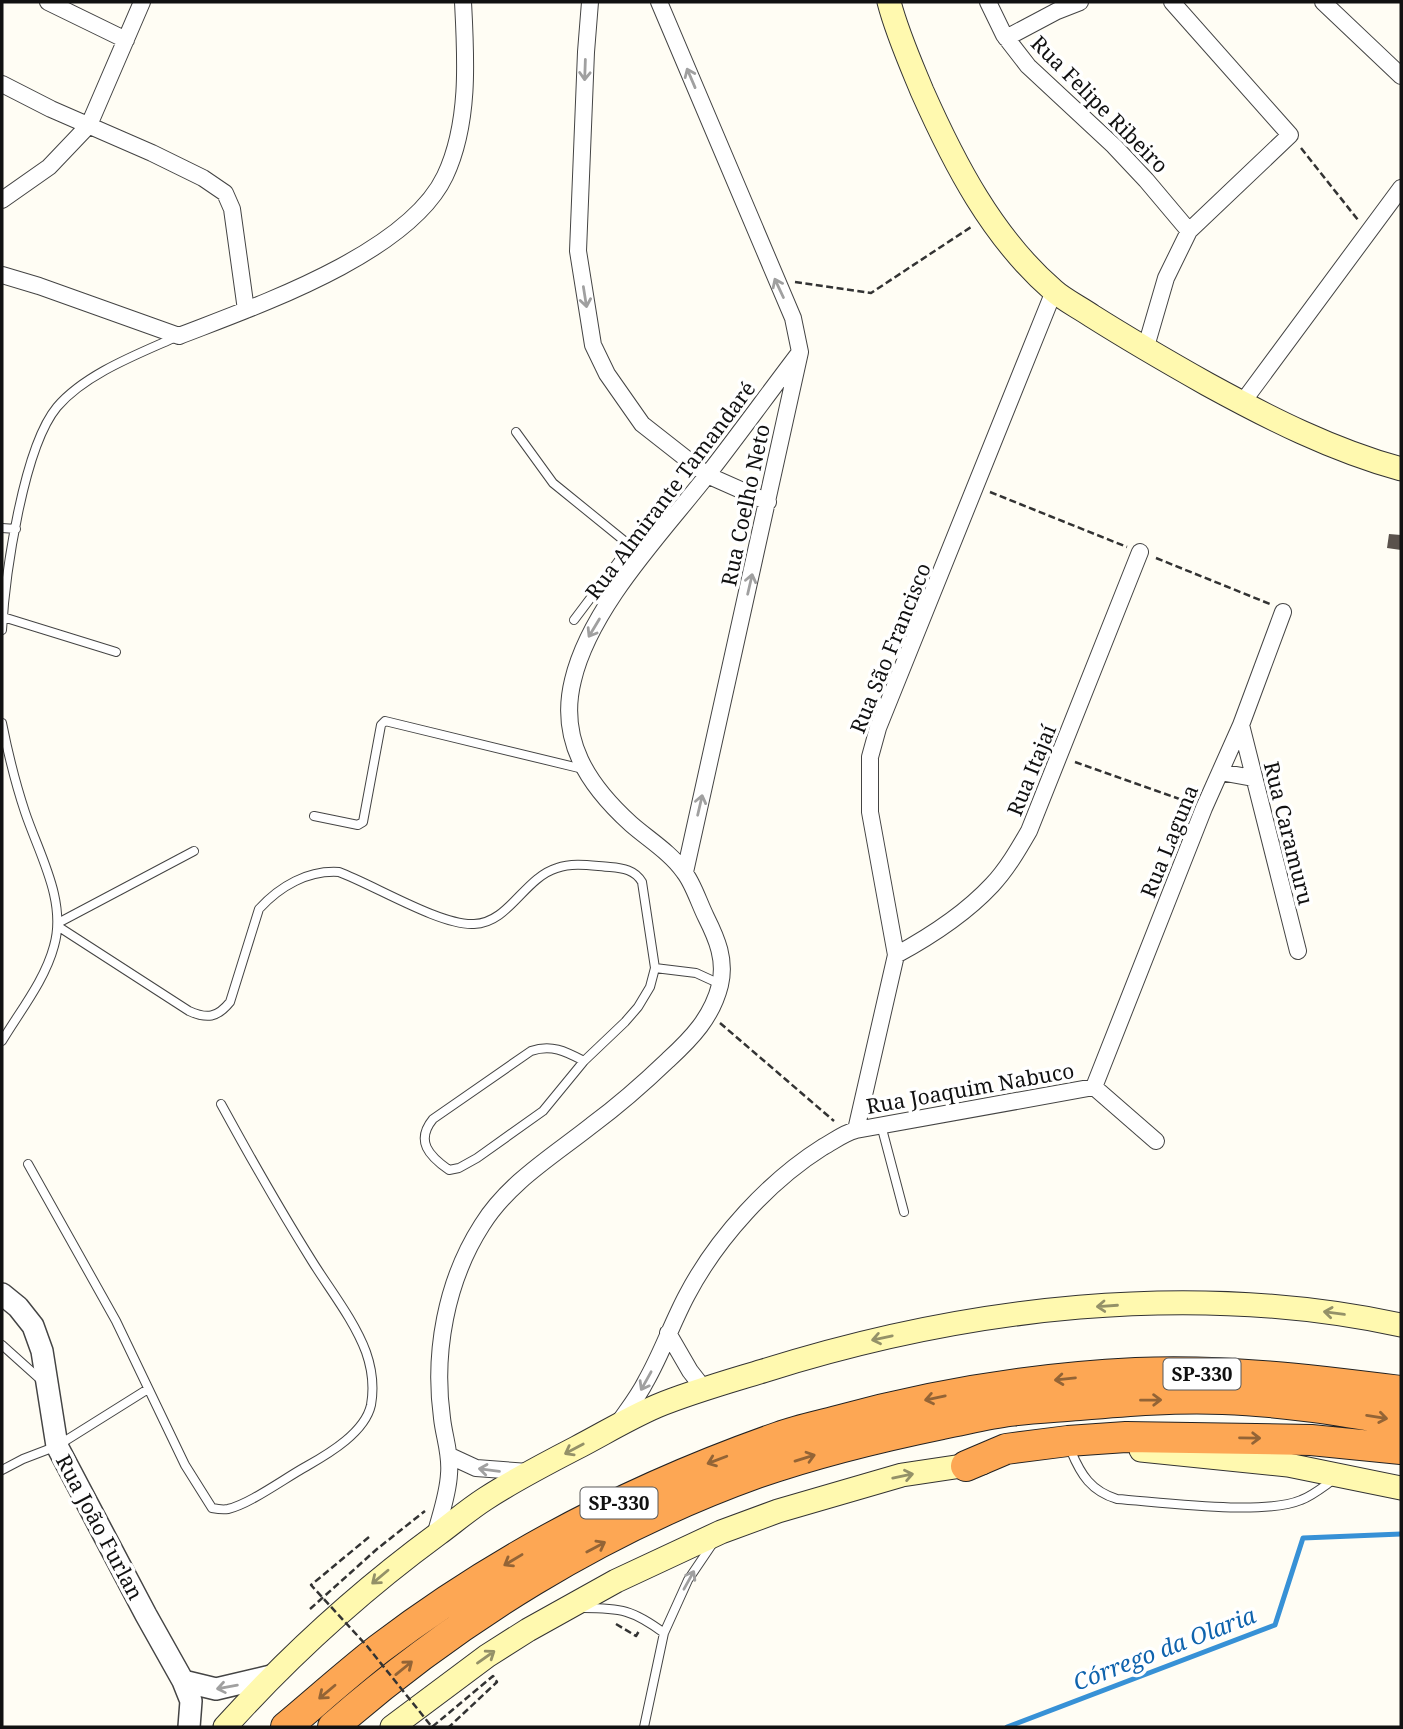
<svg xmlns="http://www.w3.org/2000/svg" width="1403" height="1729" font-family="'Noto Serif',serif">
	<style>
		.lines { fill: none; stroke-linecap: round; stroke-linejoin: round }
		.stream { stroke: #3791d6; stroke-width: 5 }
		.building { fill: #5a524c }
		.service-casing { stroke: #444; stroke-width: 10 }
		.minor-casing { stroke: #444; stroke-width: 18 }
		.tertiary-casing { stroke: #444; stroke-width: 24 }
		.secondary-casing { stroke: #333; stroke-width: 25 }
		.motorway-casing { stroke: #222; stroke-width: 32 }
		.path { stroke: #333; stroke-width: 2.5; stroke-dasharray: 7 3.5; stroke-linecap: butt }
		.service { stroke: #fff; stroke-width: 8 }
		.minor { stroke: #fff; stroke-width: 16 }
		.tertiary { stroke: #fff; stroke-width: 21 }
		.secondary { stroke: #fff9af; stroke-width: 23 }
		.motorway { stroke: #fda754; stroke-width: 30 }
		.path-bridge { stroke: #333; stroke-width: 2.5; stroke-dasharray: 7 3.5; stroke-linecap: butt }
		.oneway { stroke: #a0a0a0 }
		.oneway2 { stroke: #949168 }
		.oneway3 { stroke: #936436 }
		.labels { text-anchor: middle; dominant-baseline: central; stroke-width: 7; stroke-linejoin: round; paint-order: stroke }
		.shield { fill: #fff; stroke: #585858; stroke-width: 2 }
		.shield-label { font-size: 19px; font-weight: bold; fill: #111 }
		.street-label { font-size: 21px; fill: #111; stroke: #fff }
		.water-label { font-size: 23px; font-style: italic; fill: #0f63ad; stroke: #fff }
	</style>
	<rect width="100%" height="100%" fill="#fffdf4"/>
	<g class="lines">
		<!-- stream -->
		<path class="stream" d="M1007 1727 1275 1625 1303 1538 1401 1534"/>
	</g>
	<!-- building -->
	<path class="building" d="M1389 534 1401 535V550L1387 548Z"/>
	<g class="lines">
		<!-- service casing -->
		<g class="service-casing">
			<path id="service" d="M516 432 553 483 643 556
				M2 528 16 529
				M3 617 116 652
				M574 620 620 559 640 556
				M2 630C5 576 23 448 57 407 85 374 138 354 176 337
				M2 723C8 753 15 782 25 812 39 854 67 901 54 946 45 980 20 1011 2 1041
				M314 816 358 825 363 822 381 725 385 721 583 769
				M58 923 194 851
				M59 927 189 1011C207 1019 217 1018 230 1002L259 909C280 886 308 870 339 872 374 885 441 926 474 924 509 923 524 878 557 868 574 862 593 866 610 867 623 868 635 870 642 882L655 968 650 987 638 1007 625 1022 584 1061 543 1111 477 1158 459 1168 449 1170C429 1156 415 1141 433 1119L531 1051C551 1044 565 1051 584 1061
				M655 968 696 973 720 984
				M881 1125 904 1212
				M28 1164 116 1321 185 1465 212 1508C217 1509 223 1510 228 1509 250 1504 285 1478 307 1466 330 1453 365 1432 371 1405 374 1388 372 1369 366 1352 354 1320 330 1290 312 1261 280 1210 250 1157 221 1104
				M2 1345 41 1380
				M1071 1451C1081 1475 1091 1491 1117 1499 1160 1502 1263 1516 1301 1500 1312 1496 1323 1487 1333 1480
				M2 1470 23 1459 57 1446 148 1389
				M583 1608C621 1608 633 1610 664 1633
				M644 1727 664 1633 688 1580 713 1543"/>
		</g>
		<!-- minor casing -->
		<g class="minor-casing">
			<path id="minor" d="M48 2 126 40
				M590 2 586 52 578 251 593 345 607 374 642 424 707 475 768 502
				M659 2 793 318 800 352 685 872
				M988 2 1004 35 1028 66 1114 146 1146 180 1189 231
				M1323 2 1401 76
				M1006 38 1057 11 1080 2
				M2 84 51 109 152 153 203 178 225 193 232 209 246 310
				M2 200 49 167 89 125 142 2
				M2 275 39 286 179 336C256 306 408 254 445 176 470 123 466 58 463 2
				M1145 350 1166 278 1189 231 1290 135 1172 2
				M1242 403 1401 188
				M1241 725 1298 951
				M1220 772 1253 778
				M896 955C931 936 965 914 992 885 1007 869 1018 850 1029 831L1140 552
				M1094 1087 1204 808 1241 725 1283 612
				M856 1130 1094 1087 1156 1141
				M668 1333 690 1371 704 1389
				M620 1421C629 1408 639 1395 646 1381 662 1353 672 1323 687 1295 717 1238 769 1181 823 1147 834 1141 844 1133 856 1130L896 955 870 812V757L878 728 1054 291
				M450 1456 476 1468 529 1472
				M435 1536C440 1516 448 1495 449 1474 451 1454 444 1437 442 1418 433 1353 446 1281 482 1225 509 1182 553 1156 592 1125 619 1105 644 1083 668 1060 692 1038 712 1017 720 985 726 960 717 939 706 917 699 903 693 883 684 872 671 853 648 839 631 824 588 785 558 740 573 680 590 608 660 535 705 478 737 437 768 394 800 352"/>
		</g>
		<!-- tertiary casing -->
		<g class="tertiary-casing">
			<path id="tertiary" d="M2 1294 18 1307 33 1326 42 1351 57 1446 146 1615 183 1681 191 1701 189 1727
				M183 1681 216 1689 271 1676"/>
		</g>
		<!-- secondary casing -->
		<g class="secondary-casing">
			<path id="secondary" d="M889 2C897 33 910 62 922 91 954 163 992 237 1053 290 1064 300 1079 307 1092 316 1130 340 1168 362 1207 384 1269 418 1332 450 1401 469
				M1141 1450 1288 1465 1401 1488
				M225 1727C290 1655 359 1592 438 1534 453 1523 468 1510 485 1499 514 1480 545 1464 576 1448 603 1434 629 1418 657 1406 691 1392 727 1382 763 1371 966 1307 1191 1280 1401 1325
				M392 1727 487 1656 528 1630 616 1581 721 1532 778 1511 902 1475 982 1463"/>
		</g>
		<!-- motorway casing -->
		<g class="motorway-casing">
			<path id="motorway" d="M966 1466 1006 1449 1068 1441 1126 1437 1311 1440 1401 1449
				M286 1727C317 1701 347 1674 379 1649 500 1557 636 1487 779 1437 798 1430 818 1426 837 1421 934 1394 1035 1378 1136 1373 1224 1369 1314 1380 1401 1391
				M333 1727C457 1619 601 1529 757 1473 817 1452 879 1437 942 1424 964 1420 987 1414 1010 1411 1032 1408 1056 1407 1079 1405 1127 1401 1175 1397 1223 1399 1283 1401 1342 1411 1401 1421"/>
		</g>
		<!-- path -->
		<path class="path" d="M1301 148 1358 220
			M795 282 871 293 971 227
			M990 492 1127 547
			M1156 558 1270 604
			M1075 762 1188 802
			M720 1023 834 1121
			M310 1609 377 1549 425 1511
			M616 1624 636 1636 639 1631"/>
		<!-- service -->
		<use href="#service" class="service"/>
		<!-- minor -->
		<use href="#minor" class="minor"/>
		<!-- tertiary -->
		<use href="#tertiary" class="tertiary"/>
		<!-- secondary -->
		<use href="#secondary" class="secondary"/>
		<!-- motorway -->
		<use href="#motorway" class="motorway"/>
		<!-- path-bridge -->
		<path class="path-bridge" d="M369 1537 311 1585 367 1646 432 1727 493 1676 497 1682 449 1727"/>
	</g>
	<!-- one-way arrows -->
	<defs><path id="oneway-shaft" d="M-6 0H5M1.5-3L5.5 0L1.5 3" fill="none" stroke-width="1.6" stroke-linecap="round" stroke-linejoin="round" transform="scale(1.75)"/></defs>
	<g class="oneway">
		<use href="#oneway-shaft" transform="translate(585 70) rotate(92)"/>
		<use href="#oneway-shaft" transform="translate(691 78) rotate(-113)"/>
		<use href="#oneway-shaft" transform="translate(779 288) rotate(-115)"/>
		<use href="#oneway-shaft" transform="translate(585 297) rotate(81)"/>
		<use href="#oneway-shaft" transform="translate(750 584) rotate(-77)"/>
		<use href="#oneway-shaft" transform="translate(594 628) rotate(121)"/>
		<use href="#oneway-shaft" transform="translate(700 805) rotate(-77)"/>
		<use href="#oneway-shaft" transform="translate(646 1381) rotate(119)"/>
		<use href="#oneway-shaft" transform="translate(489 1470) rotate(-173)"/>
		<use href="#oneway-shaft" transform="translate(689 1580) rotate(-61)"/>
		<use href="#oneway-shaft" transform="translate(227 1687) rotate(170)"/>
	</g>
	<g class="oneway2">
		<use href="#oneway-shaft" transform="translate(1107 1306) rotate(176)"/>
		<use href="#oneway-shaft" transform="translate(1334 1313) rotate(-172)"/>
		<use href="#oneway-shaft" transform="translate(882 1338) rotate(168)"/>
		<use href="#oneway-shaft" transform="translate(574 1449) rotate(152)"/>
		<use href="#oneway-shaft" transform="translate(903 1476) rotate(-12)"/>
		<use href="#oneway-shaft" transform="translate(380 1577) rotate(140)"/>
		<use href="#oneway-shaft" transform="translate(486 1657) rotate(-35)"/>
	</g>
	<g class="oneway3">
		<use href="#oneway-shaft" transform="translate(1065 1379) rotate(174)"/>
		<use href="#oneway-shaft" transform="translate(935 1398) rotate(168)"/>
		<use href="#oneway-shaft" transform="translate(1151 1400) rotate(-1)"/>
		<use href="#oneway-shaft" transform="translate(1377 1417) rotate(9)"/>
		<use href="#oneway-shaft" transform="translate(1250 1438) rotate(1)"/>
		<use href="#oneway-shaft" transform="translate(805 1458) rotate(-17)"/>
		<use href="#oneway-shaft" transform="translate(717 1460) rotate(159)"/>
		<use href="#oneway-shaft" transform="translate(596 1547) rotate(-28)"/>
		<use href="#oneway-shaft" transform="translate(513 1560) rotate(149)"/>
		<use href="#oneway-shaft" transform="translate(404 1668) rotate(-39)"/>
		<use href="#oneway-shaft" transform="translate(327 1692) rotate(140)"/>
	</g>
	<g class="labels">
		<!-- shield labels -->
		<g class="shield">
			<rect x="1163.5" y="1358.5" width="77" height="31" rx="5"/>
			<rect x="580.5" y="1487.5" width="77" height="31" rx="5"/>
		</g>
		<g class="shield-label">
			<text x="1202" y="1374">SP-330</text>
			<text x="619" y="1503">SP-330</text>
		</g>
		<!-- street labels -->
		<g class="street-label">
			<text transform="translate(1100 104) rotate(45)">Rua Felipe Ribeiro</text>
			<text transform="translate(670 490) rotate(-53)">Rua Almirante Tamandaré</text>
			<text transform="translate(745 505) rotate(-78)">Rua Coelho Neto</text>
			<text transform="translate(890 648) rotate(-68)">Rua São Francisco</text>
			<text transform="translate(1031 770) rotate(-68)">Rua Itajaí</text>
			<text transform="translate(1289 833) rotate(76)">Rua Caramuru</text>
			<text transform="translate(1169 841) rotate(-68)">Rua Laguna</text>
			<text transform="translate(970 1088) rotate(-10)">Rua Joaquim Nabuco</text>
			<text transform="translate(100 1527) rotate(62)">Rua João Furlan</text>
		</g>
		<!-- water labels -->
		<g class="water-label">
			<text transform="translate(1164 1648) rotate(-21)">Córrego da Olaria</text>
		</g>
	</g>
	<!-- border -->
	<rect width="1403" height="1729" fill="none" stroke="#111111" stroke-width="7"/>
</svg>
